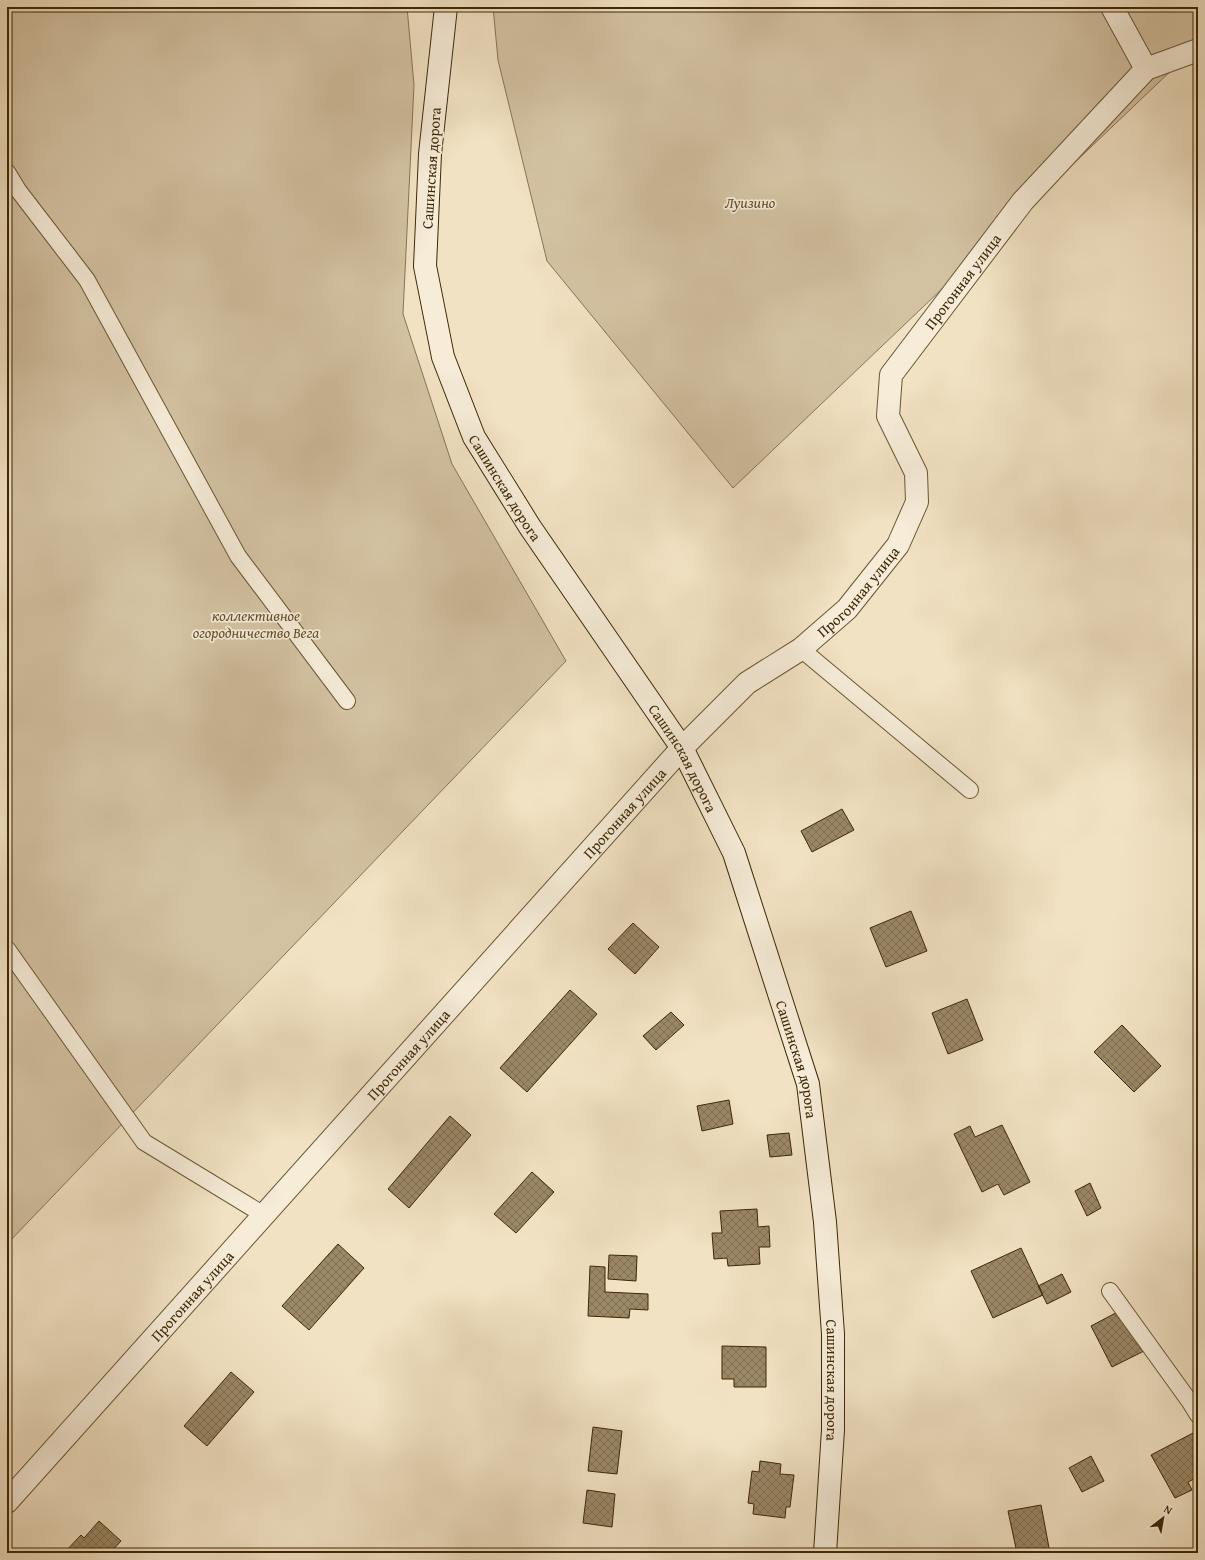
<svg xmlns="http://www.w3.org/2000/svg" width="1205" height="1560" font-family="'Gentium Book Plus',serif">
	<style>
		.green { fill: #d3c2a2; stroke: #887452 }
		.building { fill: url(#building-cross-hatch); stroke: #3e2703 }
		.lines { fill: none; stroke-linecap: round; stroke-linejoin: round }
		.lane-casing { stroke: #6b5633; stroke-width: 18 }
		.street-casing { stroke: #6b5633; stroke-width: 24 }
		.secondary-casing { stroke: #3e2703; stroke-width: 24 }
		.lane { stroke: #f6ecd8; stroke-width: 16 }
		.street { stroke: #f6ecd8; stroke-width: 22 }
		.secondary { stroke: #f6ecd8; stroke-width: 22 }
		.labels { text-anchor: middle; dominant-baseline: central; stroke-width: 3.5; stroke-linejoin: round; paint-order: stroke }
		.street-label { font-size: 15px; fill: #3e2703; stroke: #f6ecd8 }
		.park-label { font-size: 15px; font-style: italic; fill: #634e2b; stroke: #f6ecd8 }
	</style>
	<defs>
		<pattern id="building-cross-hatch" width="8" height="8" patternUnits="userSpaceOnUse"><rect width="8" height="8" fill="#9b8867"/><path d="M0 0l8 8M0 8l8-8" fill="none" stroke="#806f53"/></pattern>
	</defs>
	<rect width="100%" height="100%" fill="#f1e2c3"/>
	<filter id="stains"><feTurbulence type="fractalNoise" baseFrequency=".005" numOctaves="4"/><feColorMatrix values="0 0 0 0 .2 0 0 0 0 .09 0 0 0 0 .02 0 0 0 .5 -.17"/></filter>
	<radialGradient id="worn" r=".72"><stop offset=".6" stop-color="#630" stop-opacity="0"/><stop offset="1" stop-color="#630" stop-opacity=".3"/></radialGradient>
	<!-- green -->
	<path class="green" d="M7 7H407L414 85 403 314 452 464 566 661 7 1244Z
		M493 7H1198V45L733 488 547 261 498 60Z"/>
	<!-- building -->
	<path class="building" d="M842 809 854 830 812 852 801 831Z
		M911 911 927 951 886 967 870 928Z
		M633 923 659 947 635 974 608 949Z
		M570 990 597 1014 527 1092 500 1068Z
		M967 999 983 1040 948 1054 932 1013Z
		M671 1012 684 1025 656 1050 643 1036Z
		M1122 1025 1161 1066 1134 1092 1094 1052Z
		M729 1100 733 1124 702 1131 697 1106Z
		M450 1116 471 1135 409 1208 388 1189Z
		M1002 1125 1030 1182 1004 1195 998 1184 982 1192 954 1134 970 1126 975 1137Z
		M789 1133 792 1155 770 1157 767 1135Z
		M532 1172 554 1192 516 1233 494 1214Z
		M1090 1183 1101 1208 1087 1216 1075 1191Z
		M757 1209 758 1227 769 1226 770 1247H759L760 1264 728 1266 727 1258 714 1259 712 1233H722L720 1211Z
		M338 1244 364 1268 309 1330 282 1306Z
		M1021 1248 1043 1295 993 1318 971 1271Z
		M609 1255 637 1256 636 1281 608 1279Z
		M590 1266 605 1267V1292L648 1294V1310L630 1309 629 1318 588 1316Z
		M1062 1274 1071 1292 1047 1304 1038 1286Z
		M1129 1306 1150 1348 1112 1367 1091 1326Z
		M722 1346 766 1347V1387H734V1379H722Z
		M231 1372 254 1392 207 1446 184 1426Z
		M593 1427 622 1431 617 1474 588 1471Z
		M1195 1432 1198 1438V1477L1188 1482 1192 1490 1175 1498 1151 1455Z
		M1091 1456 1104 1481 1082 1492 1069 1468Z
		M760 1461 781 1464 780 1474 794 1475 790 1507H786L785 1518 753 1514 754 1504 748 1503 752 1471 759 1472Z
		M587 1490 615 1494 612 1527 583 1523Z
		M1041 1505 1050 1553H1017L1008 1511Z
		M99 1521 121 1541 110 1553H64L81 1535 84 1538Z"/>
	<g class="lines">
		<!-- lane casing -->
		<g class="lane-casing">
			<path id="lane" d="M7 172 18 190 87 280 238 556 347 701
				M801 649 970 790
				M7 949 144 1142 264 1215
				M1110 1291 1190 1402 1198 1415"/>
		</g>
		<!-- street casing -->
		<g class="street-casing">
			<g id="street">
				<path d="M1112 7 1146 69"/>
				<path id="s1" d="M7 1502 682 748 747 683 801 649 847 609 898 545 917 502 916 473 888 416 891 375 1023 201 1146 69 1198 50"/>
			</g>
		</g>
		<!-- secondary casing -->
		<g class="secondary-casing">
			<g id="secondary">
				<path id="s2" d="M446 7 430 154 425 266 443 357 474 437 530 527 682 748 734 853 808 1084 825 1222 833 1334V1430L825 1553"/>
			</g>
		</g>
		<!-- lane -->
		<use href="#lane" class="lane"/>
		<!-- street -->
		<use href="#street" class="street"/>
		<!-- secondary -->
		<use href="#secondary" class="secondary"/>
	</g>
	<g class="labels">
		<!-- street labels -->
		<g class="street-label">
			<text transform="translate(431 168) rotate(-86)">Сашинская дорога</text>
			<text stroke="none"><textPath href="#s1" startOffset="1609">Прогонная улица</textPath></text>
			<text stroke="none"><textPath href="#s2" startOffset="498">Сашинская дорога</textPath></text>
			<text stroke="none"><textPath href="#s1" startOffset="1249">Прогонная улица</textPath></text>
			<text stroke="none"><textPath href="#s2" startOffset="822">Сашинская дорога</textPath></text>
			<text stroke="none"><textPath href="#s1" startOffset="925">Прогонная улица</textPath></text>
			<text stroke="none"><textPath href="#s1" startOffset="601">Прогонная улица</textPath></text>
			<text stroke="none"><textPath href="#s2" startOffset="1146">Сашинская дорога</textPath></text>
			<text stroke="none"><textPath href="#s1" startOffset="277">Прогонная улица</textPath></text>
			<text stroke="none"><textPath href="#s2" startOffset="1470">Сашинская дорога</textPath></text>
		</g>
		<!-- park labels -->
		<g class="park-label">
			<text x="750" y="202">Луизино</text>
			<text x="256" y="615">коллективное<tspan x="256" dy="17">огородничество Вега</tspan></text>
		</g>
	</g>
	<!-- margin -->
	<rect width="1205" height="1560" fill="none" stroke="#f1e2c3" stroke-width="24"/>
	<rect x="8" y="8" width="1189" height="1544" fill="none" stroke="#3e2703" stroke-width="2"/>
	<rect x="12" y="12" width="1181" height="1536" fill="none" stroke="#3e2703"/>
	<!-- north arrow -->
	<g transform="translate(1163 1518) rotate(31)" stroke="#f6ecd8" stroke-width="3" paint-order="stroke">
	<path d="M0-3L7 15L0 10L-7 15Z" fill="#3e2703"/>
	<text y="-6" font-size="11" font-weight="bold" text-anchor="middle" fill="#3e2703">N</text>
	</g>
	<rect width="100%" height="100%" filter="url(#stains)"/>
	<rect width="100%" height="100%" fill="url(#worn)"/>
</svg>
